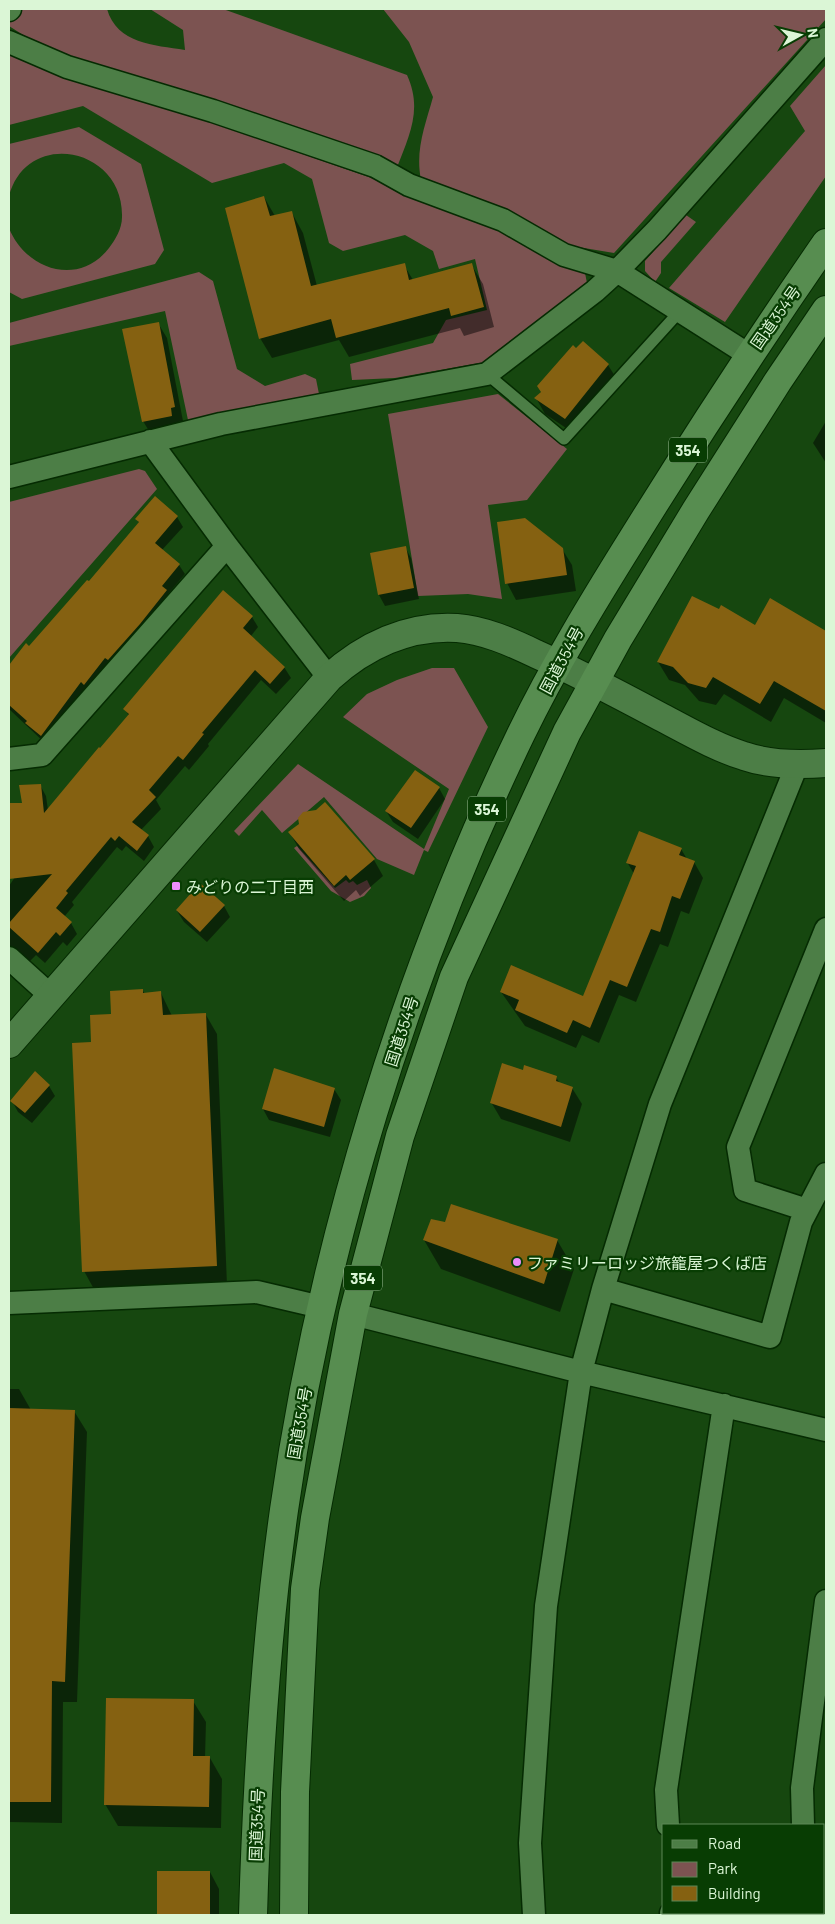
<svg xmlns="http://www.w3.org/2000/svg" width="835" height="1924" font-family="Barlow,'Noto Sans JP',sans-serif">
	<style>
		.green { fill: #7c5351 }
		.shadow { fill: #0007 }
		.building { fill: #856111 }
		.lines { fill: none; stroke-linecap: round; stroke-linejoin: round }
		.service-casing { stroke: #052b02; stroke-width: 14 }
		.minor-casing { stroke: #052b02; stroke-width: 25 }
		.tertiary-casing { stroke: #052b02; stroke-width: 30 }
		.trunk-casing { stroke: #052b02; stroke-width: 30 }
		.service { stroke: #4c7e46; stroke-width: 11 }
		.minor { stroke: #4c7e46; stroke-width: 22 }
		.tertiary { stroke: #4c7e46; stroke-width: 28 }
		.trunk { stroke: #578d50; stroke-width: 28 }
		.poi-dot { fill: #eb8dfb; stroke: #083d03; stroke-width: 2 }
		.labels { text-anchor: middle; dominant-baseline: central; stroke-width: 4.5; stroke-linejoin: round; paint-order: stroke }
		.shield { fill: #083d03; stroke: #9cbe97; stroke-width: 1 }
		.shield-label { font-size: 15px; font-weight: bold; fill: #dbf6d6 }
		.street-label { font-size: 16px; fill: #dbf6d6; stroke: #083d03 }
		.poi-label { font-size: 16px; fill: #dbf6d6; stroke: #083d03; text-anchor: start }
	</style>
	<rect width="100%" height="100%" fill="#16470f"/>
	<!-- green -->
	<path class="green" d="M21 9H107C117 44 154 45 185 50L183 30 150 9H223L407 75C423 110 409 136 396 170L39 45 9 26V19Z
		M383 9H826V19L614 253 560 244 510 211 421 180C415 150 425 126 433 97L409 42Z
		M9 54 168 107 394 186 402 195 503 228 585 273 587 283 485 362 395 378 352 380 350 364 433 343 446 320 487 310 475 259 439 269 433 251 405 235 343 251 329 243 312 179 284 163 212 183 83 106 9 125Z
		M826 65V176L725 322 669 288 805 131 790 106Z
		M79 127 141 164 164 250 155 264 22 299 9 292V228C25 269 78 288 109 248 115 240 122 229 122 217 124 147 27 128 9 196V144Z
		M686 215 696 222 661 262V273L655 282 645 271V261Z
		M199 272 213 281 237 369 265 386 305 374 316 379 319 394 188 420 165 311 9 346V323Z
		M498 394 567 449 527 500 488 505 502 599 468 594 418 596 388 414Z
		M139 469 145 471 157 489 9 658V502Z
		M432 668H454L488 727 428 852 424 850 414 875 377 859 324 797 282 833 262 810 239 836 234 831 298 764 424 849 449 789 343 717 367 694 397 680Z
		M297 846 335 888 346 880 349 883 353 881 357 885 367 880 371 888 364 896 350 902 331 891 294 848Z"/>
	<!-- shadow -->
	<path class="shadow" d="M264 197 275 216 292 213 303 233 317 286 404 265 413 280 471 264 483 284 494 327 464 336 460 328 349 357 339 340 272 358 260 338Z
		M158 323 167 338 183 421 178 422 179 430 152 436 143 421Z
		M583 343 608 365 618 381 575 434 545 414 536 398Z
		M826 421V463L813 443Z
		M155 498 177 517 183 527 162 550 179 565 185 574 168 594 171 600 47 745 9 709V665L27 645 29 647 89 583 139 523 137 519Z
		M405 547 411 558 419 599 385 606 379 595 371 554Z
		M562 549 572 565 576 591 516 600 507 583Z
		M771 600 826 632V723L784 698 771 722 724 694 716 705 699 701 685 685 669 680 658 662 756 627Z
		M252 617 258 627 251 636 284 667 291 678 276 694 261 680 208 744 209 746 189 770 185 766 156 800 161 809 141 830 148 836 154 847 144 861 126 846 122 851 117 847 72 902 74 905 64 917 71 923 77 934 67 946 63 942 45 963 36 955 29 962 9 958V886L17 874 9 873V805L23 804 40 785 46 796 48 810 129 716 125 709Z
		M439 788 445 799 418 839 393 822 386 811Z
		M325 803 374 860 383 876 360 896 356 890 344 901 299 849 290 833Z
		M681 849 687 859 694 862 703 878 689 914 681 911 668 947 660 944 636 1002 619 995 599 1043 582 1035 576 1048 525 1026 501 992 584 998 634 874 627 862Z
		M224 906 230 917 207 942 184 922 177 911Z
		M143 991 145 994 161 993 172 1016 206 1015 217 1034 227 1285 95 1291 84 1271 92 1043 113 1015Z
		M524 1072 556 1077 560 1084 572 1088 582 1104 570 1142 501 1119 491 1102Z
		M49 1086 55 1096 32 1123 18 1112 12 1101Z
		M334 1089 341 1100 330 1137 269 1120 263 1109Z
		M424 1240H557L574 1269 560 1312 441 1269Z
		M9 1389H19L31 1410 74 1411 87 1432 77 1702H63L62 1823 9 1822Z
		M193 1701 206 1722 205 1758H210L222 1779 221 1828 118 1826 105 1804Z
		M159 1872H210L219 1889V1915H158Z"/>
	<!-- building -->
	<path class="building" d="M264 196 270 216 292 211 311 286 405 263 409 280 472 263 484 307 451 316 449 308 336 338 331 319 259 339 225 208Z
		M159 322 175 407 171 408 172 416 142 422 122 329Z
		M583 341 609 364 565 419 534 398 541 392 537 386 573 345 576 348Z
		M155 496 178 516 155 543 180 564 162 586 167 590 140 624 108 660 105 658 84 685 81 682 41 736 25 723 27 721 9 705V665L26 643 29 646 87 580 89 581 139 522 135 519Z
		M525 518 563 548 567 575 505 584 497 522Z
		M406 546 414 588 378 595 370 553Z
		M223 590 253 616 243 628 285 667 270 684 255 670 202 733 204 734 183 760 178 756 149 790 156 797 132 822 149 835 137 851 119 836 115 841 111 837 66 891 68 893 56 908 72 922 60 936 56 932 38 953 9 927V923L52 874 9 879V803H22L19 785 41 784 44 813 99 747 100 748 129 714 123 709Z
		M692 596 719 609 721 605 755 625 770 598 826 631V711L774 681 760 704 713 677 706 688 688 683 673 667 657 662Z
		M415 770 440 787 411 828 385 811Z
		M325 802 375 859 350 880 346 875 334 886 288 832 299 824 298 818 303 812 316 810Z
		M639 831 682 848 679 855 695 861 680 899 672 896 660 932 651 929 627 987 610 980 590 1028 573 1020 567 1033 515 1010 519 1000 500 992 511 965 583 996 636 866 626 863Z
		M200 883 225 905 200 932 176 910Z
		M143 989V993L161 991 163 1015 206 1013 217 1266 82 1272 72 1043 91 1042 90 1015 111 1014 110 991Z
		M502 1063 523 1070 524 1065 557 1076 556 1081 573 1087 561 1127 490 1103Z
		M274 1068 335 1088 324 1127 262 1109Z
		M35 1071 50 1085 25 1113 10 1101Z
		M451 1204 558 1239 544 1284 423 1240 431 1219 445 1222Z
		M9 1408 75 1410 65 1682 52 1681 51 1802H9Z
		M106 1698 194 1699 193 1756H210L209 1807 104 1805Z
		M157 1871H210V1915H157Z"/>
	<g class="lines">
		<!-- service casing -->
		<g class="service-casing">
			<path id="service" d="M487 374 564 439 680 311"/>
		</g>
		<!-- minor casing -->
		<g class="minor-casing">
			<path id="minor" d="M9 10 10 9
				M9 42 67 67 213 111 375 166 409 185 503 220 564 255 617 271 749 355
				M150 441 227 546 329 678
				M9 477 221 424 487 374 595 291 617 271 657 230 826 39
				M9 759 42 755 227 546
				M9 958 51 996
				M807 1210 745 1190 738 1147 826 929
				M603 1289 770 1337 801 1222 826 1174
				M9 1303 257 1292 321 1307
				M353 1314 581 1372 826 1430
				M668 1825 666 1790 724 1405
				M803 1825 802 1788 826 1601
				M671 1913V1915
				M805 1913V1915
				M534 1915 530 1843 546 1606 581 1372 603 1289 660 1104 797 765"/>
		</g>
		<!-- tertiary casing -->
		<g class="tertiary-casing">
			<path id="tertiary" d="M9 1044 329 678C364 646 408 625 457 628 484 630 511 642 536 654 579 673 620 695 661 717 688 731 715 747 744 756 770 765 799 765 826 763"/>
		</g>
		<!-- trunk casing -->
		<g class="trunk-casing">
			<path id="trunk" d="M253 1915C257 1779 265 1644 284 1510 321 1247 406 972 521 734 554 666 593 602 633 538 695 438 759 340 826 243
				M294 1915 295 1792 305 1589 315 1518 353 1314 400 1136 454 977 567 732 618 639 696 510 778 381 826 310"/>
		</g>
		<!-- service -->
		<use href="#service" class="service"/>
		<!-- minor -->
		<use href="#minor" class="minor"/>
		<!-- tertiary -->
		<use href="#tertiary" class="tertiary"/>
		<!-- trunk -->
		<use href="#trunk" class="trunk"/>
	</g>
	<!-- markers -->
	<g class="poi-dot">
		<rect x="171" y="881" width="10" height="10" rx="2.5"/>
		<circle cx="517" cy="1262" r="5"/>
	</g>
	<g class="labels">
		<!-- shield labels -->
		<g class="shield">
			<rect x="669" y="437.5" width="38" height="25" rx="4"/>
			<rect x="468" y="796.5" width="38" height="25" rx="4"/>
			<rect x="344" y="1265.5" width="38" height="25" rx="4"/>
		</g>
		<g class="shield-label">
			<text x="688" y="450">354</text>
			<text x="487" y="809">354</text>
			<text x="363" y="1278">354</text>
		</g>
		<!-- street labels -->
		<g class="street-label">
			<text transform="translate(775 317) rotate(-55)">国道354号</text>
			<text transform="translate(561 660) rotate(-62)">国道354号</text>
			<text transform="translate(401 1031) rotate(-72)">国道354号</text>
			<text transform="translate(299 1423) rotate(-80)">国道354号</text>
			<text transform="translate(256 1825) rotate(-88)">国道354号</text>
		</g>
		<!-- poi labels -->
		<g class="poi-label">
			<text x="186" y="886">みどりの二丁目西</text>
			<text x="527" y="1262">ファミリーロッジ旅籠屋つくば店</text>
		</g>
	</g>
	<!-- border -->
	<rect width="835" height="1924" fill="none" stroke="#dbf6d6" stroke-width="20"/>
	<!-- legend -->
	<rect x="662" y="1824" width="162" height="90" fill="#083d03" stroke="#5c8757"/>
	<rect x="672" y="1840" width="25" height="8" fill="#4c7e46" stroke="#5c8757"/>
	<text x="708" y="1849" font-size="15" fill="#dbf6d6">Road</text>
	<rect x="672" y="1862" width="25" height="15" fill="#7c5351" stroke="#5c8757"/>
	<text x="708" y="1874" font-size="15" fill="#dbf6d6">Park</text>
	<rect x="672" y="1886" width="25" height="15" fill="#856111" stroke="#5c8757"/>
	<text x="708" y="1899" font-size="15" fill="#dbf6d6">Building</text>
	<!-- north arrow -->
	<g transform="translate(800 35) rotate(82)" stroke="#083d03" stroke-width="4" paint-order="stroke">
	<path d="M0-4L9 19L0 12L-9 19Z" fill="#dbf6d6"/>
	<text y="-8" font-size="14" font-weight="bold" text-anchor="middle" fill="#dbf6d6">N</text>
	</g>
</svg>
